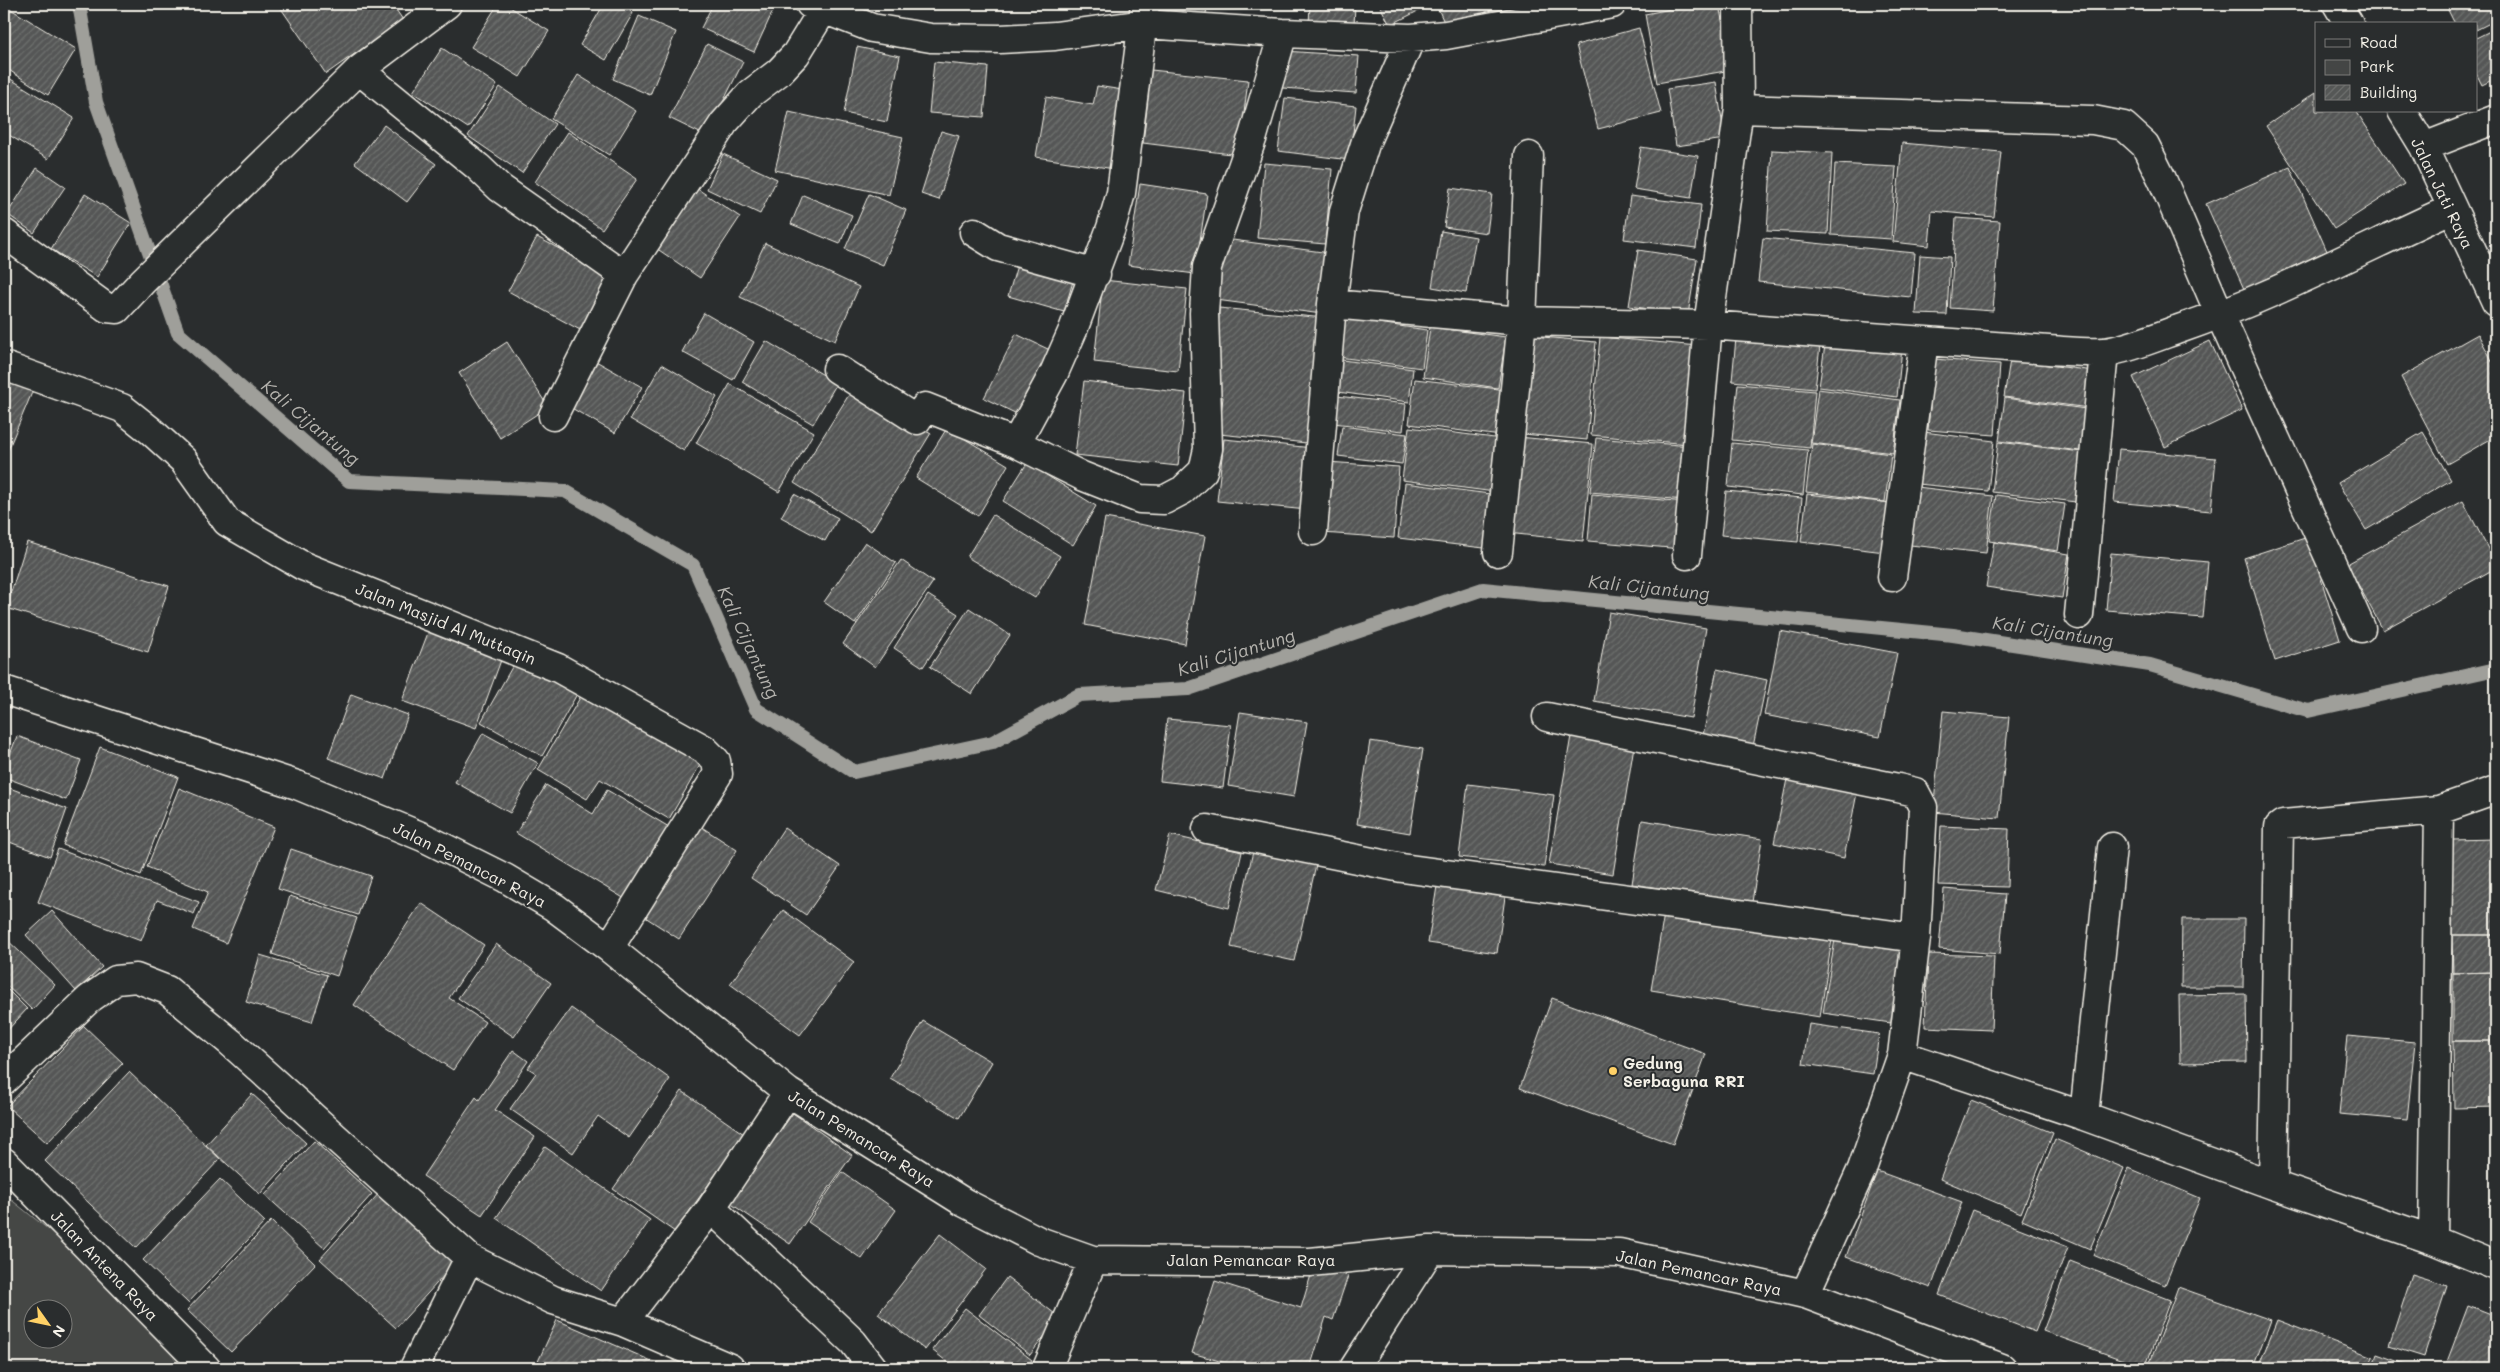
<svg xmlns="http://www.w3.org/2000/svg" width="2500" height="1372" font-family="Mali,sans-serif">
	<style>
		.green { fill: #444645; stroke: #9c9c96; fill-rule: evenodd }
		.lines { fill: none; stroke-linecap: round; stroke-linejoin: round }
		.stream { stroke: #9f9f9a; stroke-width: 14 }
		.building { fill: url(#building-hatch); stroke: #f4f1e8 }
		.minor-casing { stroke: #f4f1e8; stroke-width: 31 }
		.minor { stroke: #2a2d2e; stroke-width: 28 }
		.poi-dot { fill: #ffd166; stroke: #2a2d2e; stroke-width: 2 }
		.labels { text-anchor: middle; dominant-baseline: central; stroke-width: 4; stroke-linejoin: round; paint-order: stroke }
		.street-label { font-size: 16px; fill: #f4f1e8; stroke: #2a2d2e }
		.poi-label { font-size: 16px; font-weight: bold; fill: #f4f1e8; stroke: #2a2d2e; text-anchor: start }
		.water-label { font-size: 18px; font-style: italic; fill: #b5b3ae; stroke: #2a2d2e }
	</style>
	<defs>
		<pattern id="building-hatch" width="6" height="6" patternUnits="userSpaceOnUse" patternTransform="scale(1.25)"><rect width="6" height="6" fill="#555756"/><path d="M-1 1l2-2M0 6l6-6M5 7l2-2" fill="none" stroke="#6e706e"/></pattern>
	</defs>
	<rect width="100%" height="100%" fill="#2a2d2e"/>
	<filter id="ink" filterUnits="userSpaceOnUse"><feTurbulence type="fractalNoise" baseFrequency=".02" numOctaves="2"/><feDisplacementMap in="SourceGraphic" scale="10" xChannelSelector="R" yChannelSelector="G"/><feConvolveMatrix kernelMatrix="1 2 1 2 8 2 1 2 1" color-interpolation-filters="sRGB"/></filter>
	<g filter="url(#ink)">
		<!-- green -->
		<path class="green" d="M4 1194 222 1368H4ZM32 1310H62V1340H32Z"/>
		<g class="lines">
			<!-- stream -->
			<path class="stream" d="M79 4 96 102 178 333 349 481 565 491 693 565 756 709 854 772 993 742 1079 695 1188 689 1483 589 1953 635 2150 665 2308 711 2496 669"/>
		</g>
		<!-- building -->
		<path class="building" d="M278 4H392L403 20 326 74Z
			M498 4H505L549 31 520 77 471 47Z
			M604 4H618L633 13 606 60 580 45Z
			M713 4H758L773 11 754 52 701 28Z
			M1155 4H1208L1204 22 1154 11Z
			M1310 4H1355L1354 27 1309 25Z
			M1379 4H1429L1430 5 1390 25Z
			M1436 4H1504L1447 29Z
			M1514 4H1549L1515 10Z
			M1697 4H1719L1731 70 1657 83 1645 14Z
			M2445 4H2496V20L2476 30V24H2455Z
			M4 5 76 49 48 95 4 67Z
			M639 16 676 32 650 95 613 79Z
			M1639 28 1661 113 1598 129 1576 45Z
			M2496 28V78L2482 85 2476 73V38Z
			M707 44 743 62 706 136 669 118Z
			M857 47 900 56 887 122 844 113Z
			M442 48 497 85 468 128 413 92Z
			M1284 51 1359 56 1356 93 1282 88Z
			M934 62 988 67 984 117 929 113Z
			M1151 70 1248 80 1239 155 1143 143Z
			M4 75 74 118 48 159 4 132Z
			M578 75 636 111 609 155 551 119Z
			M1716 82 1725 139 1676 146 1667 89Z
			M1097 86 1129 91 1121 170 1036 157 1046 97 1093 105Z
			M500 87 555 124 522 173 468 136Z
			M2316 92V111H2356L2404 184 2334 229 2266 126Z
			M1285 98 1356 106 1350 160 1278 151Z
			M789 112 903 137 889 195 775 170Z
			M384 125 436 164 407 202 355 163Z
			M941 131 959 136 939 200 921 194Z
			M568 132 637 179 602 229 535 182Z
			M1902 143 2001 152 1994 217 1932 211 1929 246 1893 242Z
			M1641 147 1698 156 1691 198 1634 189Z
			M1772 150 1832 153 1828 234 1767 231Z
			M723 154 777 179 760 214 707 189Z
			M1264 163 1332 169 1325 244 1257 238Z
			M1835 164 1896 167 1891 239 1831 235Z
			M2290 167 2327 251 2244 289 2206 204Z
			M37 168 65 187 34 233 7 214Z
			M1140 184 1207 194 1195 274 1128 265Z
			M693 186 740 217 700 278 653 246Z
			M1450 188 1492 194 1487 233 1444 227Z
			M85 194 131 223 97 277 51 249Z
			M869 194 906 210 883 265 845 249Z
			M803 195 852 215 840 244 791 224Z
			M1630 196 1701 205 1696 248 1624 239Z
			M1956 218 2000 221 1993 311 1950 308Z
			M1441 231 1476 237 1466 293 1432 287Z
			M537 237 612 277 582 331 508 291Z
			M1763 238 1915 253 1911 297 1758 282Z
			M1225 239 1330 253 1322 314 1216 300Z
			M765 243 859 287 835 341 740 297Z
			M1638 250 1697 259 1688 315 1629 306Z
			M1020 255 1076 271 1064 312 1008 296Z
			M1920 255 1950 257 1947 315 1916 314Z
			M1103 280 1187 289 1178 371 1094 362Z
			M1219 308 1325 318 1307 443 1219 434 1223 397 1215 394Z
			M704 313 754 342 733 380 682 352Z
			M1343 318 1427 330 1422 368 1338 357Z
			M1430 327 1506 337 1498 388 1423 377Z
			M1016 334 1050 350 1019 415 984 398Z
			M2478 334 2496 368V436L2447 464 2401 377Z
			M1532 336 1596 342 1587 440 1523 434Z
			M1600 337 1698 346 1688 444 1591 435Z
			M1736 338 1820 346 1815 389 1732 381Z
			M1826 338 1902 348 1897 397 1819 387Z
			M766 341 837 383 813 424 742 382Z
			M2210 341 2242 410 2165 447 2133 377Z
			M507 342 548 407 500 438 459 373Z
			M587 356 642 387 615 433 561 402Z
			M1934 359 2000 364 1995 435 1928 430Z
			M1342 360 1413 369 1409 402 1338 392Z
			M2010 360 2094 371 2089 408 2004 397Z
			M662 364 717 397 684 451 630 419Z
			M4 378 33 390 8 450 4 448Z
			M1415 379 1507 390 1501 436 1409 424Z
			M1084 381 1186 393 1178 466 1075 455Z
			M730 384 814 432 779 492 696 443Z
			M1738 384 1815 391 1810 448 1732 440Z
			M855 385 931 433 871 531 794 483Z
			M1818 389 1900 400 1893 453 1811 443Z
			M1337 396 1406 404 1403 431 1333 423Z
			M2005 398 2093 410 2088 452 1999 441Z
			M1342 426 1407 434 1402 464 1338 456Z
			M1409 427 1502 439 1495 492 1402 480Z
			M947 428 1008 465 978 516 916 478Z
			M1924 432 1994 441 1988 491 1918 484Z
			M2423 432 2451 480 2366 530 2338 483Z
			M1518 437 1593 444 1583 541 1507 533Z
			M1596 438 1691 446 1685 500 1590 492Z
			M1224 439 1313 448 1307 510 1217 501Z
			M1998 442 2082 452 2076 502 1992 492Z
			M1732 443 1808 450 1803 495 1728 487Z
			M1812 444 1891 454 1885 502 1806 492Z
			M2119 449 2216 458 2211 511 2114 502Z
			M1327 462 1399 467 1394 538 1322 533Z
			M1027 463 1096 506 1073 545 1003 501Z
			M1405 483 1490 494 1484 548 1398 538Z
			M1917 487 1993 496 1986 553 1910 545Z
			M1726 491 1802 498 1798 542 1721 535Z
			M794 494 838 518 825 541 781 517Z
			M1592 494 1687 502 1682 549 1588 541Z
			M1807 494 1891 503 1885 552 1801 542Z
			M1996 495 2065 504 2058 551 1989 541Z
			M2463 501 2496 564V568L2383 630 2347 564Z
			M993 515 1060 556 1035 598 967 557Z
			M1105 518 1205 536 1185 644 1085 625Z
			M2308 537 2340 640 2275 661 2244 558Z
			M27 542 169 586 148 652 6 608Z
			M865 542 896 563 855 624 824 602Z
			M1994 542 2069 554 2062 598 1986 587Z
			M2111 553 2208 562 2203 618 2106 610Z
			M901 560 933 582 875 667 843 644Z
			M928 595 958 614 923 667 894 648Z
			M969 608 1010 635 972 694 930 667Z
			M1609 612 1706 628 1691 718 1594 701Z
			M431 625 504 652 476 728 402 701Z
			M1780 631 1897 653 1880 737 1764 715Z
			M516 660 577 694 542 756 481 722Z
			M1717 669 1767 680 1751 756 1701 745Z
			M585 689 704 758 669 819 600 779 587 799 538 770Z
			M351 694 408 715 385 779 328 758Z
			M1943 711 2009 717 1999 818 1933 812Z
			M1240 712 1307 722 1294 797 1228 786Z
			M1167 719 1231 725 1223 788 1160 781Z
			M483 733 538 763 510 813 455 782Z
			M17 736 81 760 66 800 4 777V770Z
			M1571 736 1634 746 1613 874 1549 864Z
			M1370 741 1423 749 1410 833 1357 824Z
			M100 747 178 777 141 875 63 845Z
			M1787 779 1857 793 1844 858 1774 843Z
			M1468 784 1554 795 1544 867 1459 857Z
			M546 785 593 814 607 790 674 830 630 902 516 833Z
			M4 786 67 809 50 857 4 840Z
			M179 788 274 827 226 943 193 929 208 892 147 867Z
			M1642 820 1762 839 1752 902 1632 884Z
			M700 826 737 850 679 939 642 915Z
			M1941 826 2009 829 2007 887 1938 885Z
			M784 828 840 866 806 915 751 878Z
			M1170 835 1242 852 1229 908 1156 890Z
			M2496 839V935H2452V840Z
			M1254 847 1317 861 1294 961 1231 947Z
			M58 849 199 902 194 914 157 900 141 941 38 902Z
			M291 849 371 876 358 915 278 889Z
			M1438 880 1506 890 1497 953 1428 943Z
			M1944 889 2005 894 2000 954 1939 949Z
			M290 896 357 918 337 976 272 954Z
			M421 903 484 945 449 998 485 1022 453 1070 354 1005Z
			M783 910 854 962 800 1035 730 984Z
			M52 911 102 967 76 991 26 935Z
			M1664 914 1832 939 1820 1017 1651 990Z
			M2182 919H2244L2243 987H2181Z
			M2452 935H2496V972L2453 973Z
			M4 937 55 985 32 1010 4 983Z
			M1835 939 1902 949 1891 1023 1823 1013Z
			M496 944 551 983 514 1037 458 998Z
			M1928 954 1994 956 1991 1030 1925 1027Z
			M260 955 327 975 312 1022 246 1002Z
			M2496 972V1041H2453V973Z
			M4 986 27 1009 4 1034Z
			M2246 994 2247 1062 2180 1063 2179 995Z
			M1552 998 1706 1054 1673 1144 1520 1088Z
			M571 1008 670 1079 629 1138 598 1116 573 1153 510 1109 536 1073 528 1068Z
			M923 1021 992 1062 959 1118 890 1078Z
			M1809 1024 1879 1034 1873 1074 1803 1064Z
			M84 1026 123 1063 47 1143 7 1106Z
			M2347 1036 2415 1042 2407 1120 2339 1114Z
			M2453 1041H2496V1107L2454 1108Z
			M513 1050 528 1061 495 1110 535 1137 482 1215 423 1176 476 1097 479 1100Z
			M129 1072 220 1159 136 1248 45 1161Z
			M682 1091 744 1134 675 1232 613 1189Z
			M252 1094 306 1143 260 1194 206 1145Z
			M1971 1100 2053 1133 2021 1213 1940 1179Z
			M793 1113 852 1155 790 1244 730 1203Z
			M2055 1139 2124 1168 2090 1249 2022 1220Z
			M314 1141 372 1194 324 1248 265 1195Z
			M545 1147 650 1220 601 1291 496 1218Z
			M2129 1168 2200 1198 2165 1285 2093 1255Z
			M1877 1171 1962 1202 1931 1288 1846 1257Z
			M842 1172 896 1210 862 1259 808 1222Z
			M220 1179 265 1222 188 1303 143 1260Z
			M381 1191 458 1260 396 1328 320 1259Z
			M1972 1210 2068 1247 2035 1332 1939 1295Z
			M271 1221 315 1264 231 1352 187 1310Z
			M940 1234 986 1269 925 1350 878 1314Z
			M2070 1261 2170 1300 2145 1368 2043 1331Z
			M1314 1265 1348 1276 1333 1320 1326 1317 1310 1368H1243L1192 1353 1215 1281 1301 1308Z
			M2412 1275 2447 1286 2424 1357 2389 1346Z
			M1007 1277 1059 1317 1030 1355 979 1315Z
			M2178 1287 2271 1320 2253 1368H2148Z
			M2468 1306 2496 1317V1368L2445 1367Z
			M965 1308 1032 1360 1026 1368H955L932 1350Z
			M557 1320 668 1368H535Z
			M2277 1320 2373 1357 2368 1368H2258Z
			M2377 1354 2416 1368H2372Z"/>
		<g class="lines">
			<!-- minor casing -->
			<g class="minor-casing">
				<path id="minor" d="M810 4 872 28 931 38 1000 39 1055 36 1144 24 1283 33 1411 38 1446 35 1612 4
					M2337 4 2349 24
					M359 70 478 167 500 188 624 275
					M1739 109 2093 120 2124 126 2145 145 2162 179 2220 315 2361 628
					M2402 111 2424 147 2496 302
					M2424 147 2496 119
					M974 232 998 247 1096 274
					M4 233 107 308 117 309 143 281 359 70 447 4
					M1332 304 1522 321 1708 325 2049 350C2067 351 2085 353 2103 352 2123 351 2159 336 2179 329 2273 297 2360 250 2451 209
					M4 366 122 408 151 431 183 460 227 522 303 566 558 668 704 749 716 761 718 774 609 948
					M837 369 917 420 925 407 1016 443 1082 476 1140 499 1164 500 1183 490 1203 471 1208 449 1204 313 1207 267 1253 136 1283 33
					M553 416 624 275 724 123 750 94 779 72 796 54 823 10
					M1016 443 1054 373 1073 330 1111 228 1121 193 1145 4
					M1313 531 1332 304 1344 211 1366 141 1411 38
					M1498 552 1522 321 1529 156
					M1687 555 1708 325 1739 109 1738 4
					M1892 577 1924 341
					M2079 615 2104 352
					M4 690 297 785 423 837 505 878 554 907 609 948 788 1092 965 1203 1039 1241 1093 1260 1310 1262 1430 1250 1619 1253 1805 1294 2002 1368
					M1547 717 1898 788 1915 792 1923 807 1916 938 1902 1055 1862 1169 1805 1294
					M1207 829 1402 868 1916 938
					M1902 1055 2084 1116 2273 1185 2433 1240 2496 1266
					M4 1080 89 999 116 980 136 978 167 990 230 1042 469 1258 553 1300 623 1322 711 1208 788 1092
					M2084 1116 2112 847
					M4 1162 206 1368
					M2273 1185 2279 827 2283 824 2439 810 2496 790
					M711 1208 853 1342 873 1368
					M2433 1240 2439 810
					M623 1322 730 1368
					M414 1368 469 1258
					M1047 1368 1093 1260
					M1354 1368 1430 1250"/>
			</g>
			<!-- minor -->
			<use href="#minor" class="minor"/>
		</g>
	</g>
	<!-- markers -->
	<circle class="poi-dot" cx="1613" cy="1071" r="5"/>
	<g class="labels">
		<!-- street labels -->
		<g class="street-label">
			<text transform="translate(2443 193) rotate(64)">Jalan Jati Raya</text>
			<text transform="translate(446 623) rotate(22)">Jalan Masjid Al Muttaqin</text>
			<text transform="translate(470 864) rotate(27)">Jalan Pemancar Raya</text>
			<text transform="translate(862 1138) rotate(32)">Jalan Pemancar Raya</text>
			<text x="1251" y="1259">Jalan Pemancar Raya</text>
			<text transform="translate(105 1265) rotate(46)">Jalan Antena Raya</text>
			<text transform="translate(1699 1272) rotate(12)">Jalan Pemancar Raya</text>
		</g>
		<!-- poi labels -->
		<g class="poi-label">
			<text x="1623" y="1062">Gedung<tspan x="1623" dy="18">Serbaguna RRI</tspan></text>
		</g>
		<!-- water labels -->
		<g class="water-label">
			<text transform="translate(311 422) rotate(40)">Kali Cijantung</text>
			<text transform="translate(1649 587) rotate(6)">Kali Cijantung</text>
			<text transform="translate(2053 631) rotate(9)">Kali Cijantung</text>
			<text transform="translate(749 642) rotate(65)">Kali Cijantung</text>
			<text transform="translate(1236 652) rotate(-17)">Kali Cijantung</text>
		</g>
	</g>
	<!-- margin -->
	<rect width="2500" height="1372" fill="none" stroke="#2a2d2e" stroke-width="20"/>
	<rect x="10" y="10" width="2480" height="1352" fill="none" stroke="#f4f1e8" stroke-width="2" filter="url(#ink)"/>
	<!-- legend -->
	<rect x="2315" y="22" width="162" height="90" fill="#2a2d2e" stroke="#7b7b78"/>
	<rect x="2325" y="39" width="25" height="8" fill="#2a2d2e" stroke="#7b7b78"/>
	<text x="2360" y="48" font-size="15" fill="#f4f1e8">Road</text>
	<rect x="2325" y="60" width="25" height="15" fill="#444645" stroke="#7b7b78"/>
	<text x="2360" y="72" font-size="15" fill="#f4f1e8">Park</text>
	<rect x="2325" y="85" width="25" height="15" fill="url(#building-hatch)" stroke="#7b7b78"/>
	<text x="2360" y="98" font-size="15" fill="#f4f1e8">Building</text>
	<!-- north arrow -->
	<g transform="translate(48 1324) rotate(123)"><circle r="24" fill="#2a2d2e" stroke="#7b7b78"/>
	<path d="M0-4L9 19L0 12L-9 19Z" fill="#ffd166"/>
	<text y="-8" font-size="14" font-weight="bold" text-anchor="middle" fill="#f4f1e8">N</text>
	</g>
</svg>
